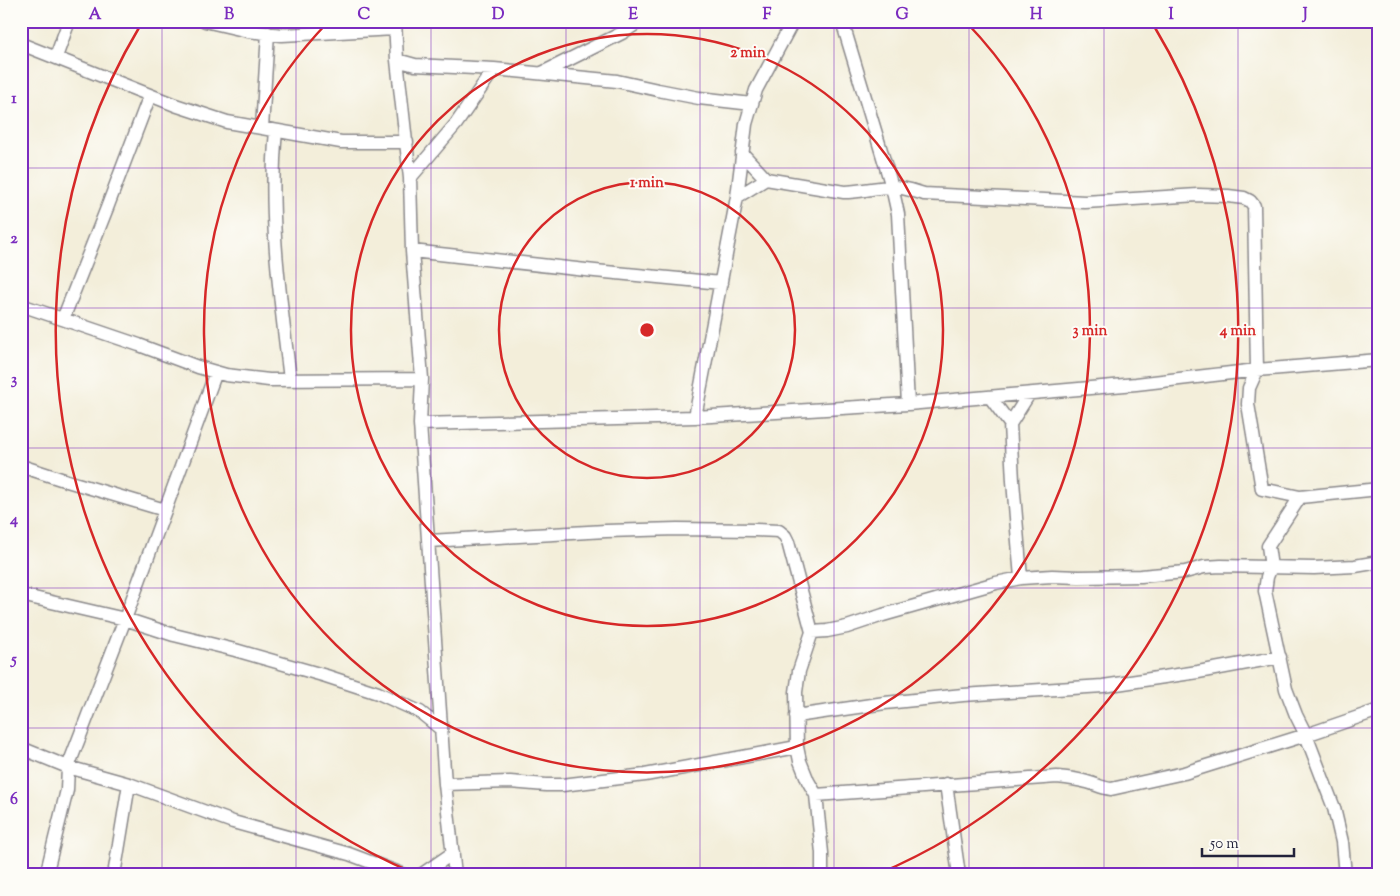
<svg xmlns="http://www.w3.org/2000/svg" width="1400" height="896" font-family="'Sorts Mill Goudy',serif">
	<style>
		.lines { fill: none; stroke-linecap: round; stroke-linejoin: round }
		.minor-casing { stroke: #8a888a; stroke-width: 15 }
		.minor { stroke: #fff; stroke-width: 12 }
		.grid { fill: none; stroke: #7b2cbf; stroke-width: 1; stroke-opacity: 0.55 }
		.ring { fill: none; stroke: #d62828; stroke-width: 2.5 }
		.centre { fill: #d62828; stroke: #fdfcf7; stroke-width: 2.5 }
		.ring-label { font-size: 15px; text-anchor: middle; font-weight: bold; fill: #d62828; stroke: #fdfcf7; stroke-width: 4; stroke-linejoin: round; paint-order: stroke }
		.neatline { fill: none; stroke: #7b2cbf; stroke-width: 2 }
		.grid-label { font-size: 16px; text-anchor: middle; font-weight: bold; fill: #7b2cbf }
	</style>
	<rect width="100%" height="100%" fill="#fdfcf7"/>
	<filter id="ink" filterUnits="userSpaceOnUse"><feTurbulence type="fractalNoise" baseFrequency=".02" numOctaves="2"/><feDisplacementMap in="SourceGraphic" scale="10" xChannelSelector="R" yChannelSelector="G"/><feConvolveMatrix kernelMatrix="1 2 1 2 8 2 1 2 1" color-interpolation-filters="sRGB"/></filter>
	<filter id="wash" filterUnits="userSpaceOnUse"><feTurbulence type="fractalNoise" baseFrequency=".0096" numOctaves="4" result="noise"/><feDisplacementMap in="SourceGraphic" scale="20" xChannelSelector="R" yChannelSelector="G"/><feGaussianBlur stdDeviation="1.12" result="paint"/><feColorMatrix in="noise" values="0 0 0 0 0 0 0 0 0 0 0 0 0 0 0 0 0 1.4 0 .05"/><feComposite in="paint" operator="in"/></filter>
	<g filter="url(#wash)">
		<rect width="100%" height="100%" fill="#f3eeda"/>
	</g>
	<g filter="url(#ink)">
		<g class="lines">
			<!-- minor casing -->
			<g class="minor-casing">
				<path id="minor" d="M205 21 248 31 282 35 395 29
					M395 21 397 60 410 178 412 251 422 379 420 424 445 784 455 875
					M842 21 892 187 898 214 908 404
					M21 44 175 105 227 122 341 142H407
					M56 57 69 21
					M397 60 415 65 494 69 617 81 658 90 699 98 752 104
					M542 73 622 33 640 21
					M262 128 268 33
					M276 131C268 213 280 297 290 379
					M742 153 766 179 844 192C860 192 876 187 892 187 903 187 914 191 924 194L1085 202 1198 195 1228 196 1244 198 1250 201 1254 206 1257 370 1249 388 1248 404 1262 489 1300 497 1268 546 1271 567 1267 577 1265 591 1286 689 1296 715 1306 735 1334 808 1342 842 1345 875
					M410 178 456 124 494 69
					M737 197 766 179
					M412 251 595 271 721 283
					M21 305 139 345 198 367 226 375 269 380 422 379
					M63 319 107 208 150 95
					M990 397 1010 424
					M695 417 737 197 746 124 756 90 793 21
					M420 424 695 417 908 404 1136 384 1257 370 1379 360
					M21 466 67 481 165 510
					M1300 497 1379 489
					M429 541 606 531 677 529 755 530 779 531 785 536 788 542 812 632 799 671 796 692 797 747
					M1021 578 1013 481 1010 424 1029 394
					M21 595 125 619 174 635 235 650 326 676 378 693 420 712 441 729
					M812 632 827 631 847 627 883 615 996 583 1021 578 1052 576 1079 577 1141 576 1185 572 1204 567 1221 566 1314 568 1355 566 1379 562
					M796 716 885 703 963 695 1103 686 1198 672 1280 657
					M21 748 68 767 129 784 233 822 349 854 405 875
					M445 784 510 782 546 785H562L645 775 797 747 800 761 808 781 816 795 822 853V875
					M946 784 959 875
					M816 795 1057 777C1067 778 1077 779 1087 782 1095 784 1102 788 1111 789L1184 773 1306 735 1379 710
					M46 875 67 790 68 767 125 619 216 372
					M114 875 129 784
					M421 875 453 853"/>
			</g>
			<!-- minor -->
			<use href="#minor" class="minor"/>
		</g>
	</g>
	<!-- grid -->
	<path class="grid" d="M162 21V875M296 21V875M431 21V875M566 21V875M700 21V875M834 21V875M969 21V875M1104 21V875M1238 21V875M21 168H1379M21 308H1379M21 448H1379M21 588H1379M21 728H1379"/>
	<!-- distance rings -->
	<g class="ring">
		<circle cx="647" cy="330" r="148"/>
		<circle cx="647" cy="330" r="296"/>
		<path d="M966 22A443 443 0 1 1 328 22"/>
		<path d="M416 874A591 591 0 0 1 140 26M1154 26A591 591 0 0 1 878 874"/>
	</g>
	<circle cx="647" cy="330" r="8" class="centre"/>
	<g class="ring-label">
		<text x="748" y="57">2 min</text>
		<text x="647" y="187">1 min</text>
		<text x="1090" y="335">3 min</text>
		<text x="1238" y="335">4 min</text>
	</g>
	<!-- margin -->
	<rect width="1400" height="896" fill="none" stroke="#fdfcf7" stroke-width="55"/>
	<!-- scale -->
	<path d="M1202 848v8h92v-8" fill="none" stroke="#22223b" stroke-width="2.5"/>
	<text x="1210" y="848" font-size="15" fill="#22223b" stroke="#fdfcf7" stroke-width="4" paint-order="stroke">50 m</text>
	<rect x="28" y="28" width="1344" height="840" class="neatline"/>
	<g class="grid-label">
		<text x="95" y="19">A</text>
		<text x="229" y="19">B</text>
		<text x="364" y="19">C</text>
		<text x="498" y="19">D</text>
		<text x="633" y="19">E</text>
		<text x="767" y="19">F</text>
		<text x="902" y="19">G</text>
		<text x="1036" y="19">H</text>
		<text x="1171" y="19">I</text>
		<text x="1305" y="19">J</text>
		<text x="14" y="103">1</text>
		<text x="14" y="243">2</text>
		<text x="14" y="384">3</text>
		<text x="14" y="524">4</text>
		<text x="14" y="664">5</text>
		<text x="14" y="804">6</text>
	</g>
</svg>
